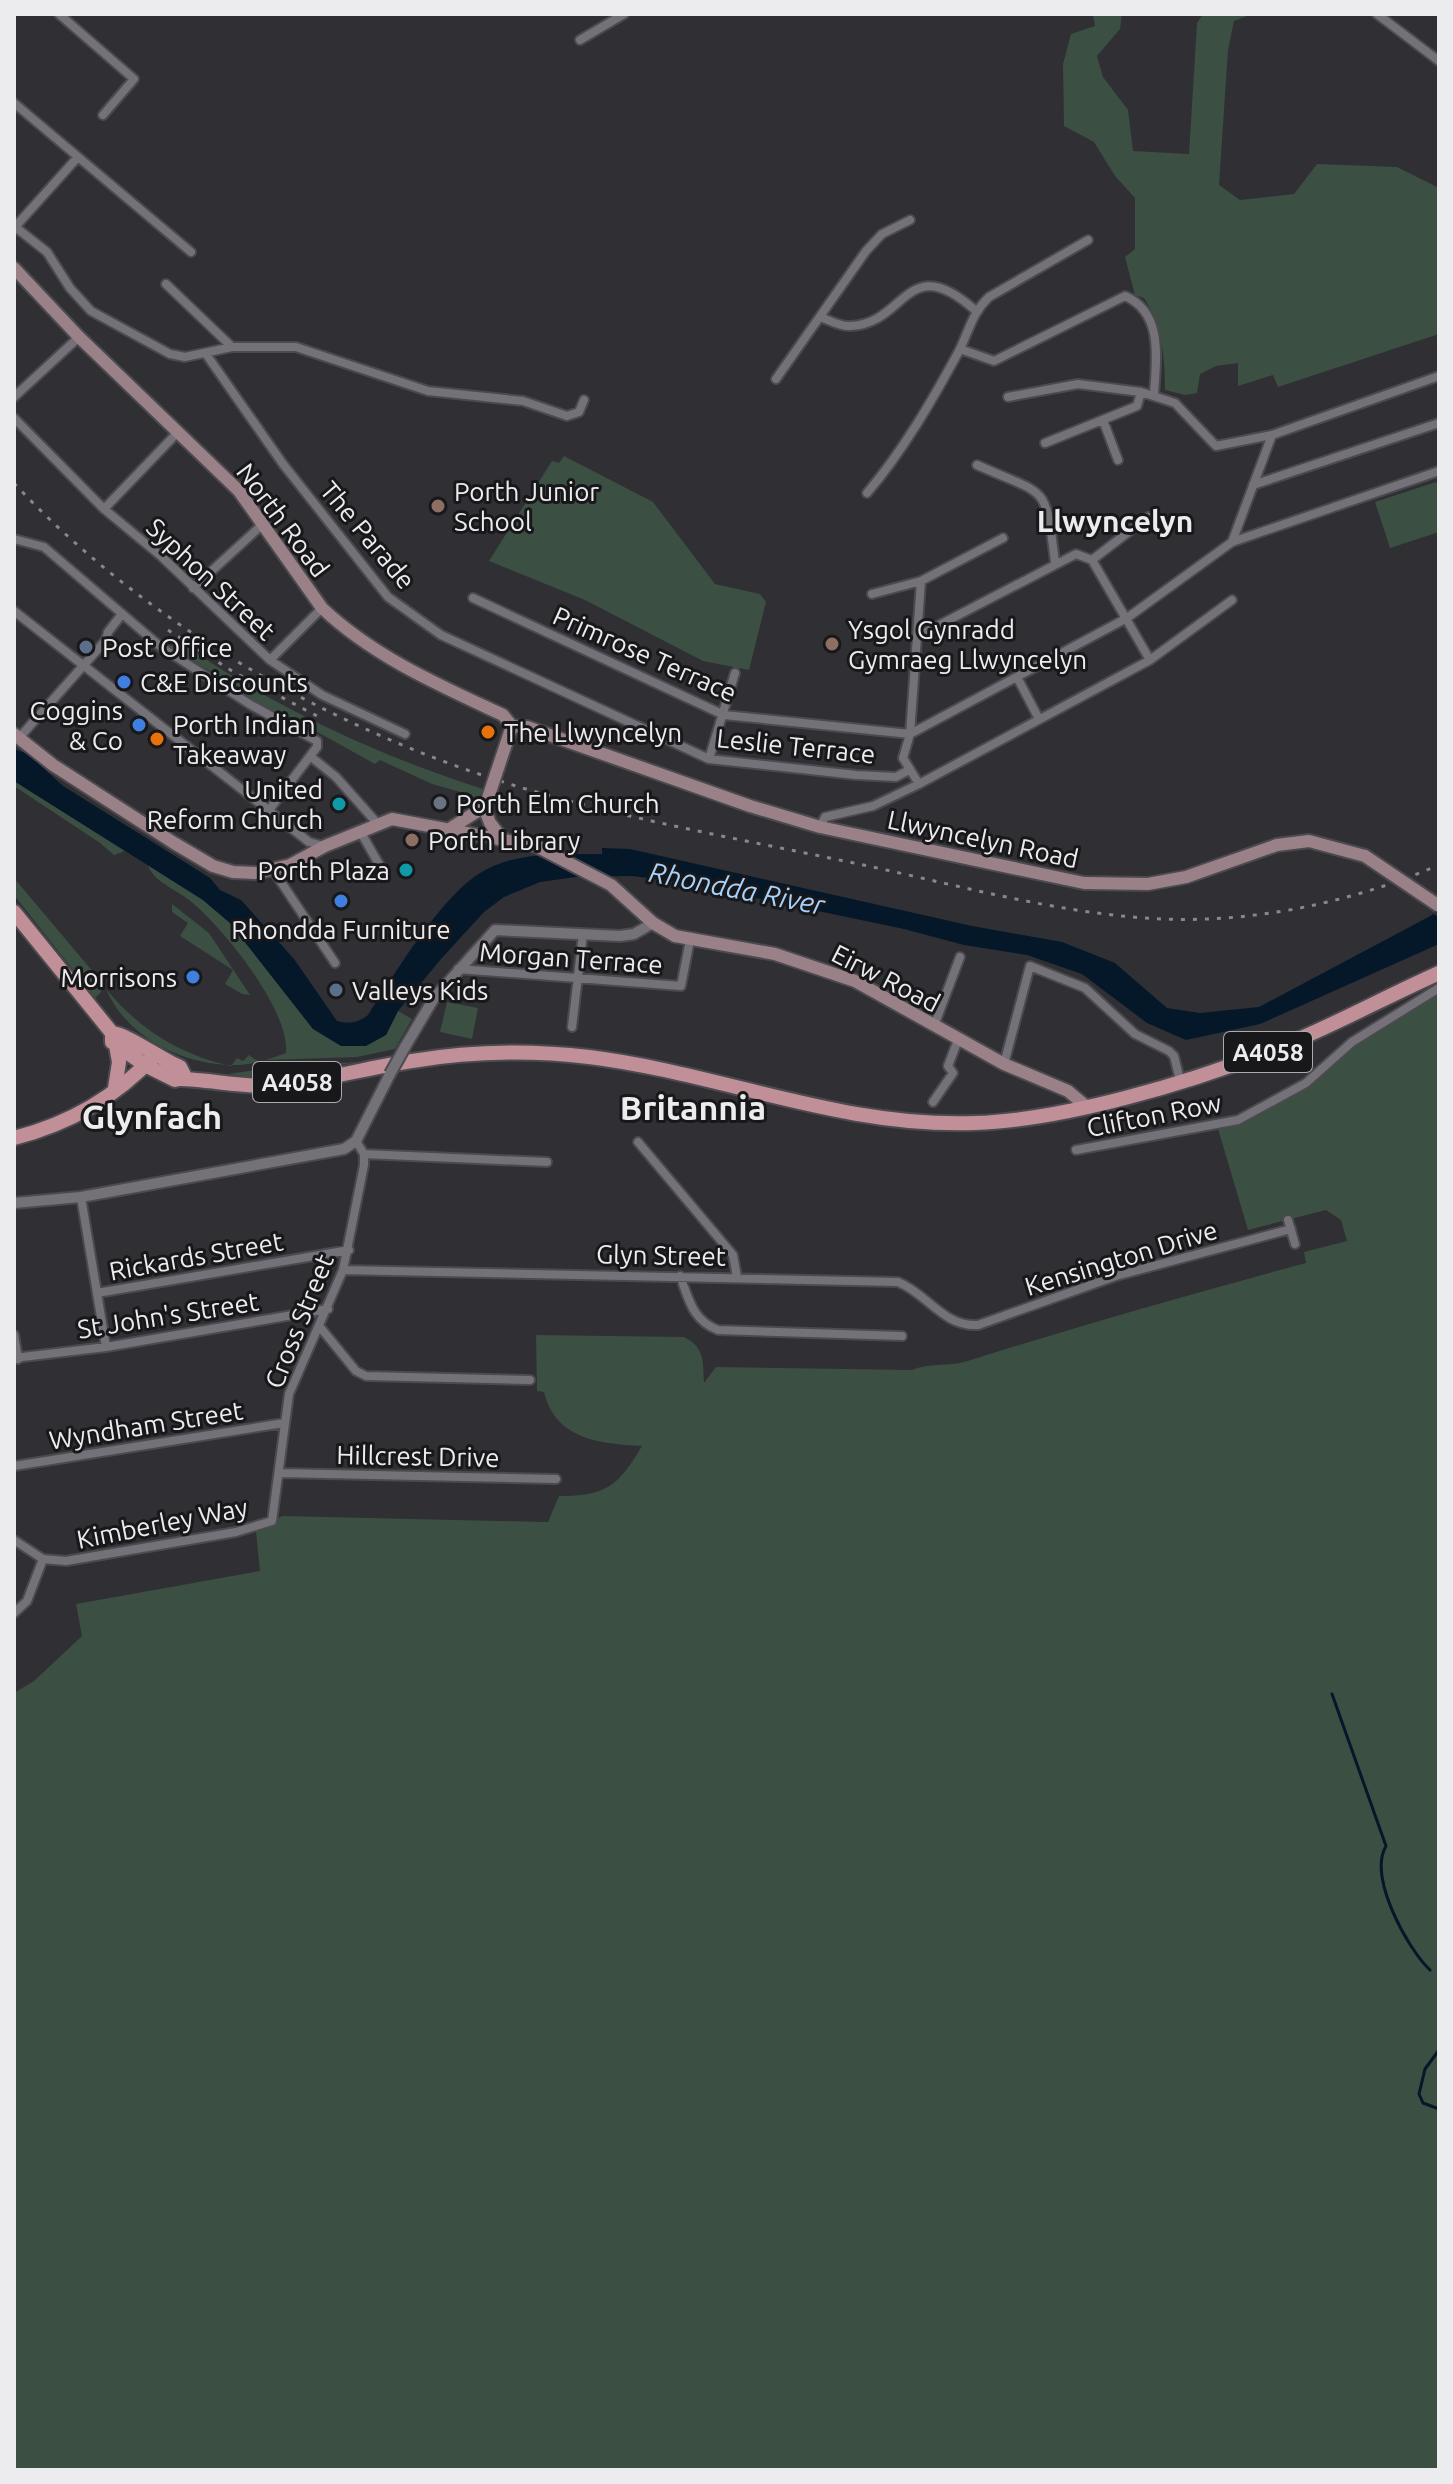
<svg xmlns="http://www.w3.org/2000/svg" width="1453" height="2484" font-family="Ubuntu,sans-serif">
	<style>
		.green { fill: #3b4f42 }
		.water { fill: #041829 }
		.lines { fill: none; stroke-linecap: round; stroke-linejoin: round }
		.stream { stroke: #041829; stroke-width: 3 }
		.minor-casing { stroke: #4b4a4e; stroke-width: 12 }
		.tertiary-casing { stroke: #4b4a4e; stroke-width: 14 }
		.secondary-casing { stroke: #4b4a4e; stroke-width: 16 }
		.primary-casing { stroke: #4b4a4e; stroke-width: 18 }
		.minor { stroke: #747278; stroke-width: 8 }
		.tertiary { stroke: #747278; stroke-width: 10 }
		.secondary { stroke: #9a8187; stroke-width: 12 }
		.primary { stroke: #c08f97; stroke-width: 14 }
		.rail { stroke: #88878b; stroke-width: 3; stroke-dasharray: 4 8; stroke-linecap: butt }
		.tertiary-bridge-casing { stroke: #4b4a4e; stroke-width: 14; stroke-linecap: butt }
		.secondary-bridge-casing { stroke: #4b4a4e; stroke-width: 16; stroke-linecap: butt }
		.tertiary-bridge { stroke: #747278; stroke-width: 10 }
		.secondary-bridge { stroke: #9a8187; stroke-width: 12 }
		.education-dot { fill: #8d6e63; stroke: #18171a; stroke-width: 3 }
		.service-dot { fill: #5c6f8a; stroke: #18171a; stroke-width: 3 }
		.shop-dot { fill: #3f7fe0; stroke: #18171a; stroke-width: 3 }
		.food-dot { fill: #e8710a; stroke: #18171a; stroke-width: 3 }
		.worship-dot { fill: #6b7280; stroke: #18171a; stroke-width: 3 }
		.culture-dot { fill: #0f9aa8; stroke: #18171a; stroke-width: 3 }
		.labels { text-anchor: middle; dominant-baseline: central; stroke-width: 6; stroke-linejoin: round; paint-order: stroke }
		.shield { fill: #18171a; stroke: #acabae; stroke-width: 2 }
		.shield-label { font-size: 24px; font-weight: bold; fill: #ecebee }
		.poi-label { font-size: 26px; fill: #ecebee; stroke: #18171a; text-anchor: start }
		.street-label { font-size: 26px; fill: #ecebee; stroke: #18171a }
		.water-label { font-size: 28px; font-style: italic; fill: #a6d2fb; stroke: #18171a }
		.quarter-label { font-size: 30px; font-weight: bold; fill: #ecebee; stroke: #18171a }
		.district-label { font-size: 34px; font-weight: bold; fill: #ecebee; stroke: #18171a }
	</style>
	<rect width="100%" height="100%" fill="#302f34"/>
	<!-- green -->
	<path class="green" d="M1093 14H1122L1120 29 1097 56 1103 77 1128 110 1133 151 1189 154 1197 23 1203 14H1252L1234 21 1228 50 1219 185 1240 200 1294 194 1317 164 1397 167 1439 188V334L1278 387 1273 375 1238 386V363L1216 366 1200 374 1197 393 1185 395 1165 390C1165 356 1162 326 1144 298L1135 295 1125 257 1135 249V198L1115 176 1094 142 1064 126 1063 64 1071 34 1095 26Z
		M564 456 653 502 715 584 760 594 766 602 749 670 703 661 585 600 489 561 552 461 559 463Z
		M1436 482 1439 487V532L1390 548 1375 502Z
		M176 639C269 705 374 754 483 789L477 802 468 808 464 793 432 784 380 760 375 764 283 713 278 717 242 695 241 688 169 648Z
		M14 781 125 851 114 855 100 843 14 786Z
		M148 865 203 900 230 923 313 1029 386 1035 398 1011 412 1019 395 1049 357 1057 266 1060 286 1053C290 1010 222 926 189 900 177 890 152 881 148 865Z
		M14 878 100 980 101 992 95 998 14 895Z
		M172 904 209 933 250 995 242 994 225 984 233 970 180 936 188 923 172 912Z
		M1439 988V2470H14V1693L34 1681 82 1636 76 1604 260 1571 256 1532 282 1516 548 1522 559 1496C607 1496 618 1486 642 1446 600 1444 555 1439 544 1392L537 1391 536 1335 684 1337C705 1347 703 1363 704 1383L716 1367 912 1370C931 1362 952 1367 971 1360 1082 1325 1194 1293 1306 1263L1304 1252 1347 1241 1341 1220 1326 1210 1248 1230 1216 1122 1228 1123 1306 1083 1352 1042Z
		M106 989C139 1029 180 1055 231 1066L237 1058 243 1061 249 1055 259 1062C203 1075 129 1044 106 989Z
		M447 1002 478 1008 472 1039 440 1032Z
		M358 1062 259 1078 228 1074 285 1066Z"/>
	<!-- water -->
	<path class="water" d="M14 749 28 754 63 786 210 878 220 890 241 900 294 959 337 1021C350 1024 358 1023 368 1015 394 975 438 901 477 875 512 851 561 854 602 854V848L630 849 972 926 1062 942 1115 963 1167 1008 1200 1013 1259 1007 1434 914 1439 918V944L1260 1024 1186 1040 1147 1023 1082 974 1027 955 964 945 904 929 674 881 632 876 576 877 540 882 504 897 484 912 441 959 398 1011 386 1035 366 1046H341L313 1029 230 923 203 900 14 781Z"/>
	<g class="lines">
		<!-- stream -->
		<path class="stream" d="M1332 1694 1386 1846C1368 1877 1407 1948 1430 1970
			M1439 2050 1425 2069 1419 2094 1423 2103 1439 2109"/>
		<!-- minor casing -->
		<g class="minor-casing">
			<path id="minor" d="M59 14 134 79 103 115
				M1377 14 1439 61
				M580 40 624 14
				M14 103 191 252
				M14 226 47 252 70 288 91 311 170 354 185 357 232 347H296L428 391 523 401 567 416 579 412 584 400
				M15 227 77 158
				M166 284 232 347
				M820 317C829 320 841 327 850 326 907 324 906 249 975 310
				M960 349 994 361 1125 296C1164 313 1156 360 1154 395
				M206 354 283 464 388 597 441 635 709 759 856 775 896 777 909 770
				M776 379 866 251 882 234 910 220
				M14 397 79 337
				M1008 397 1078 384 1141 392
				M14 418 104 509 162 557 270 660 322 695 405 734
				M1103 420 1118 460
				M1045 443 1137 406 1141 392 1175 403 1216 446 1272 435 1439 376
				M977 465C1049 497 1045 483 1055 562
				M1253 485 1439 423
				M867 493C903 451 933 399 959 351 969 331 972 313 989 297L1088 240
				M104 509 178 432
				M14 539 44 547 161 647 251 705 317 741V747L269 810
				M1232 542 1272 435
				M1092 560 1148 517
				M193 588 264 523
				M872 594 921 581 1003 538
				M473 598 724 715 910 734 1127 618 1232 542 1439 471
				M14 611 309 842 324 846
				M918 636 1076 554 1092 560 1150 660
				M270 660 322 608
				M1017 677 1039 719
				M19 738 106 640 108 632 122 614
				M310 756 336 777 377 823
				M709 759 735 673
				M919 784 903 758 910 734 921 581
				M820 827 825 817 873 806 919 784 1150 660 1232 600
				M360 831 384 873
				M273 870 335 963
				M458 969 681 986 690 940
				M934 1026 960 957
				M572 1027 583 934
				M1004 1064 1030 966 1085 988 1135 1034 1169 1051 1174 1056 1180 1080
				M933 1102 953 1073 948 1066 958 1040
				M638 1142 733 1255 737 1277
				M1076 1150 1238 1120 1306 1083 1352 1042 1439 988
				M364 1154 547 1162
				M81 1197 106 1347
				M1288 1220 1295 1244
				M343 1270 898 1282C928 1294 943 1327 978 1325L1116 1276 1291 1229
				M680 1276C689 1299 692 1320 718 1330L902 1336
				M97 1293 349 1250
				M320 1327 356 1371 366 1376 530 1380
				M14 1335 18 1359
				M14 1358 106 1347 328 1309
				M14 1466 284 1423
				M280 1473 556 1479
				M14 1540 43 1559 66 1561 236 1532 272 1521 289 1394 343 1270 364 1165V1154L356 1141
				M14 1613 27 1601 43 1559"/>
		</g>
		<!-- tertiary casing -->
		<g class="tertiary-casing">
			<path id="tertiary" d="M405 1047 434 998 495 930 620 936 634 934 653 923
				M14 1203 81 1197 344 1149 356 1141 390 1074"/>
		</g>
		<!-- secondary casing -->
		<g class="secondary-casing">
			<path id="secondary" d="M14 268 79 337 239 491 322 608C374 657 439 685 503 715L512 726
				M512 726 527 727 750 806 820 827 1084 883 1148 884 1186 877 1277 845 1309 841 1365 856
				M14 734 53 765 174 843 213 866 233 872 256 873 290 865 325 846 392 819 536 846 611 885 653 923 675 936 775 954 855 981 1004 1064 1068 1091 1087 1107
				M496 774 512 726
				M484 807 490 823 501 837
				M451 828 484 807 488 798"/>
		</g>
		<!-- primary casing -->
		<g class="primary-casing">
			<path id="primary" d="M14 912 112 1033V1042L145 1065 175 1080C183 1076 250 1088 271 1086 318 1082 365 1068 412 1061 471 1051 530 1050 589 1057 719 1073 841 1128 975 1123 1065 1120 1188 1083 1273 1050 1329 1028 1383 998 1439 973
				M112 1033C127 1034 162 1060 180 1067L184 1075
				M115 1088 119 1062 116 1045
				M14 1138C69 1124 116 1097 154 1056"/>
		</g>
		<!-- minor -->
		<use href="#minor" class="minor"/>
		<!-- tertiary -->
		<use href="#tertiary" class="tertiary"/>
		<!-- secondary -->
		<use href="#secondary" class="secondary"/>
		<!-- primary -->
		<use href="#primary" class="primary"/>
		<!-- rail -->
		<path class="rail" d="M14 483C147 627 345 737 533 791 637 821 744 840 849 862 951 883 1056 914 1161 919 1255 923 1353 902 1439 865
			M168 630 232 671 317 716"/>
		<!-- tertiary-bridge casing -->
		<g class="tertiary-bridge-casing">
			<path id="tertiary-bridge" d="M390 1074 405 1047"/>
		</g>
		<!-- secondary-bridge casing -->
		<g class="secondary-bridge-casing">
			<path id="secondary-bridge" d="M488 798 496 774
				M1365 856 1439 906"/>
		</g>
		<!-- tertiary-bridge -->
		<use href="#tertiary-bridge" class="tertiary-bridge"/>
		<!-- secondary-bridge -->
		<use href="#secondary-bridge" class="secondary-bridge"/>
	</g>
	<!-- markers -->
	<g class="education-dot">
		<circle cx="438" cy="506" r="8"/>
		<circle cx="832" cy="644" r="8"/>
		<circle cx="412" cy="840" r="8"/>
	</g>
	<g class="service-dot">
		<circle cx="86" cy="647" r="8"/>
		<circle cx="336" cy="990" r="8"/>
	</g>
	<g class="shop-dot">
		<circle cx="124" cy="682" r="8"/>
		<circle cx="139" cy="725" r="8"/>
		<circle cx="341" cy="901" r="8"/>
		<circle cx="193" cy="977" r="8"/>
	</g>
	<g class="food-dot">
		<circle cx="488" cy="732" r="8"/>
		<circle cx="157" cy="739" r="8"/>
	</g>
	<circle class="worship-dot" cx="440" cy="803" r="8"/>
	<g class="culture-dot">
		<circle cx="339" cy="804" r="8"/>
		<circle cx="406" cy="870" r="8"/>
	</g>
	<g class="labels">
		<!-- shield labels -->
		<g class="shield">
			<rect x="1224" y="1032" width="88" height="40" rx="6"/>
			<rect x="253" y="1062" width="88" height="40" rx="6"/>
		</g>
		<g class="shield-label">
			<text x="1268" y="1052">A4058</text>
			<text x="297" y="1082">A4058</text>
		</g>
		<!-- poi labels -->
		<g class="poi-label">
			<text x="454" y="491">Porth Junior<tspan x="454" dy="30">School</tspan></text>
			<text x="848" y="629">Ysgol Gynradd<tspan x="848" dy="30">Gymraeg Llwyncelyn</tspan></text>
			<text x="102" y="647">Post Office</text>
			<text x="140" y="682">C&amp;E Discounts</text>
			<text x="123" y="710" text-anchor="end">Coggins<tspan x="123" dy="30">&amp; Co</tspan></text>
			<text x="173" y="724">Porth Indian<tspan x="173" dy="30">Takeaway</tspan></text>
			<text x="504" y="732">The Llwyncelyn</text>
			<text x="323" y="789" text-anchor="end">United<tspan x="323" dy="30">Reform Church</tspan></text>
			<text x="456" y="803">Porth Elm Church</text>
			<text x="428" y="840">Porth Library</text>
			<text x="390" y="870" text-anchor="end">Porth Plaza</text>
			<text x="341" y="929" text-anchor="middle">Rhondda Furniture</text>
			<text x="177" y="977" text-anchor="end">Morrisons</text>
			<text x="352" y="990">Valleys Kids</text>
		</g>
		<!-- street labels -->
		<g class="street-label">
			<text transform="translate(283 520) rotate(53)">North Road</text>
			<text transform="translate(368 535) rotate(50)">The Parade</text>
			<text transform="translate(211 579) rotate(43)">Syphon Street</text>
			<text transform="translate(645 654) rotate(24)">Primrose Terrace</text>
			<text transform="translate(796 746) rotate(6)">Leslie Terrace</text>
			<text transform="translate(983 839) rotate(12)">Llwyncelyn Road</text>
			<text transform="translate(571 958) rotate(4)">Morgan Terrace</text>
			<text transform="translate(886 978) rotate(27)">Eirw Road</text>
			<text transform="translate(1154 1115) rotate(-11)">Clifton Row</text>
			<text transform="translate(661 1255) rotate(1)">Glyn Street</text>
			<text transform="translate(196 1256) rotate(-10)">Rickards Street</text>
			<text transform="translate(1121 1258) rotate(-17)">Kensington Drive</text>
			<text transform="translate(168 1315) rotate(-9)">St John's Street</text>
			<text transform="translate(299 1321) rotate(-68)">Cross Street</text>
			<text transform="translate(146 1425) rotate(-9)">Wyndham Street</text>
			<text transform="translate(418 1456) rotate(1)">Hillcrest Drive</text>
			<text transform="translate(162 1523) rotate(-11)">Kimberley Way</text>
		</g>
		<!-- water labels -->
		<g class="water-label">
			<text transform="translate(737 888) rotate(11)">Rhondda River</text>
		</g>
		<!-- quarter labels -->
		<g class="quarter-label">
			<text x="1115" y="521">Llwyncelyn</text>
		</g>
		<!-- district labels -->
		<g class="district-label">
			<text x="693" y="1107">Britannia</text>
			<text x="152" y="1116">Glynfach</text>
		</g>
	</g>
	<!-- border -->
	<rect width="1453" height="2484" fill="none" stroke="#ecebee" stroke-width="32"/>
</svg>
